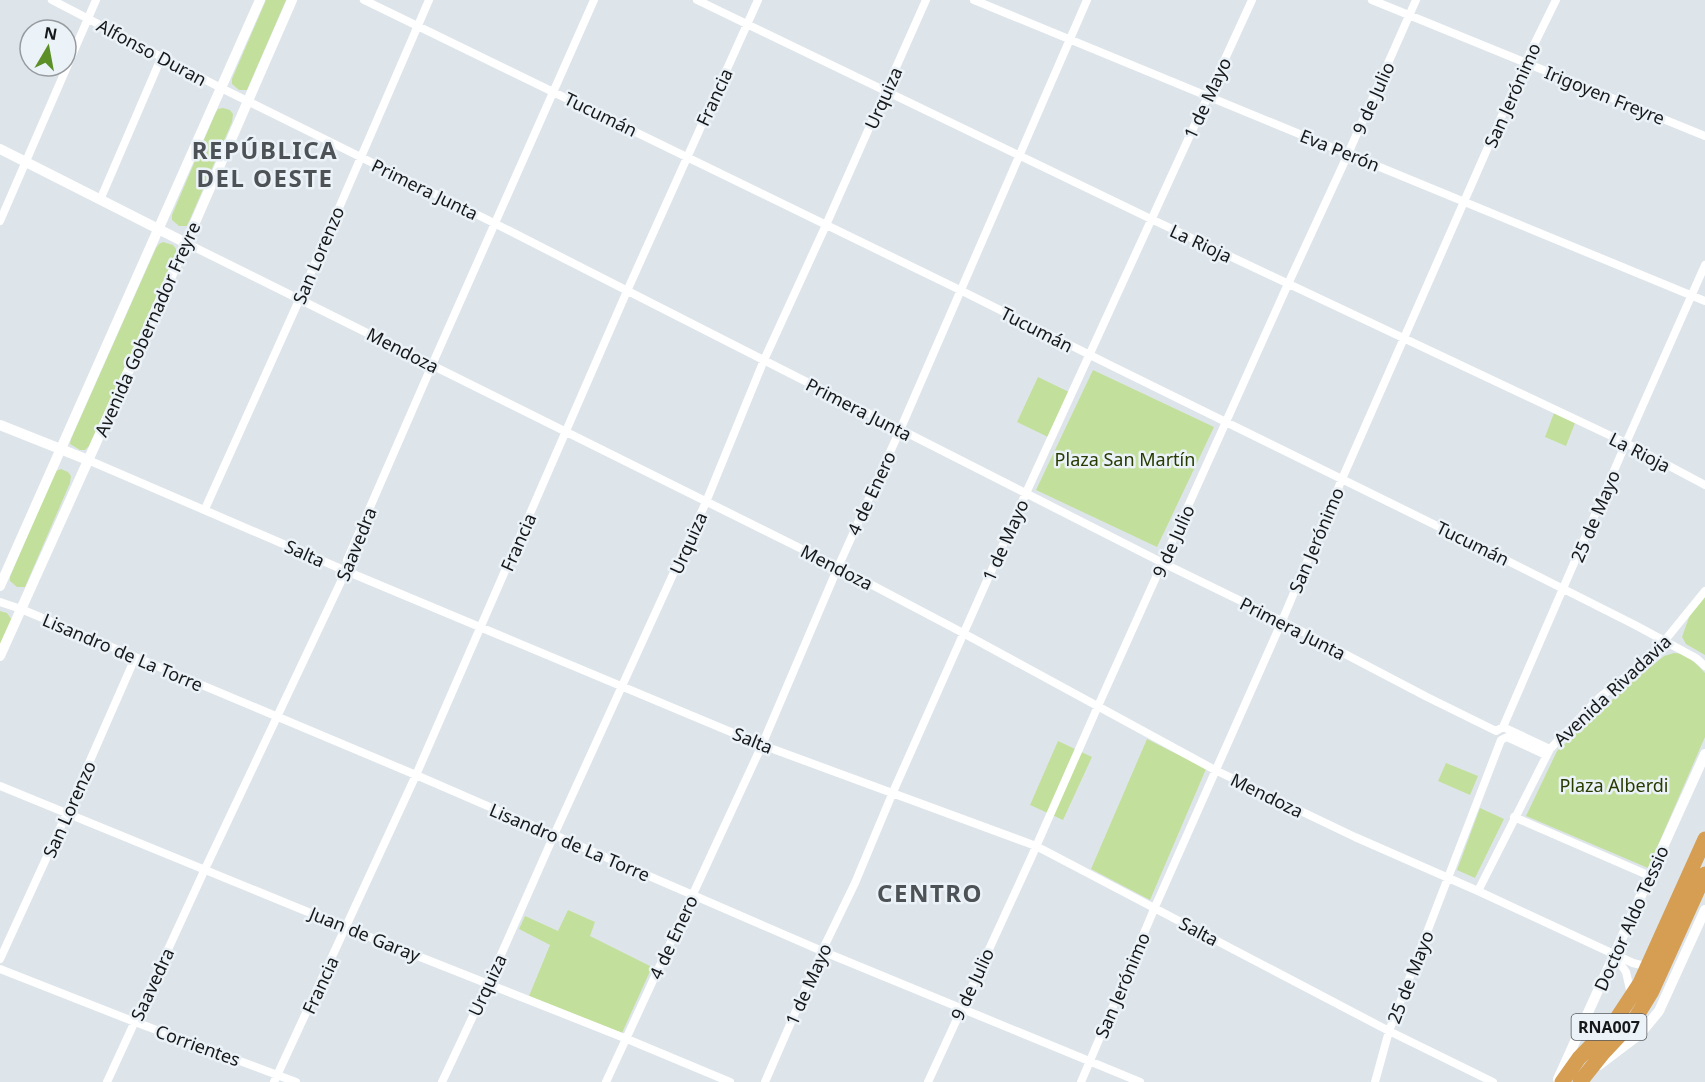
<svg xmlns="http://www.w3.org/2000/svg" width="1705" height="1082" font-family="'Noto Sans',sans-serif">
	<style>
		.green { fill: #c2e09b }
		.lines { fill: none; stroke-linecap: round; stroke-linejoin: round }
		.street { stroke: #fff; stroke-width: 8 }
		.secondary { stroke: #fff; stroke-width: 10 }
		.highway { stroke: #d59e53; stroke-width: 15 }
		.labels { text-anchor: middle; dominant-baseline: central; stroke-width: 5; stroke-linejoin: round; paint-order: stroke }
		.shield { fill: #ebf2f8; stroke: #56595d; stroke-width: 1.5 }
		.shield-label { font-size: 16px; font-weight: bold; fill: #16181a }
		.street-label { font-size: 18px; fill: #16181a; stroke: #ebf2f8 }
		.park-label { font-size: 18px; fill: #283b01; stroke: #ebf2f8 }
		.district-label { font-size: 24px; font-weight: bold; letter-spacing: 1.5px; fill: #4c5256; stroke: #ebf2f8 }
	</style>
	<rect width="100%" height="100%" fill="#dee5ea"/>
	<!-- green -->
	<path class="green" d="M266 0H286L247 90H239L232 84V79Z
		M223 108 230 110 233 114 232 122 187 226H179L172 220V215L215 114 218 109Z
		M163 242 173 245 176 249V255L89 446 85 450H80L70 444 71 439 156 248 159 244Z
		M1093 370 1214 427 1157 547 1036 490Z
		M1038 377 1069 392 1048 437 1017 422Z
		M1554 413 1575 423 1566 446 1545 437Z
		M61 469 68 472 71 476 70 483 25 587H17L10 581V577L53 475 56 471Z
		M1705 594V655L1686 644 1682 637 1692 609Z
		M0 611 7 613 12 620 0 646Z
		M1674 653C1688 653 1696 664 1705 673V737L1648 868 1526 816 1557 751 1602 710 1622 690 1664 656Z
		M1147 739 1206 769 1150 900 1091 869Z
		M1058 741 1092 757 1063 820 1030 805Z
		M1446 763 1478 776 1470 795 1438 781Z
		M1480 808 1504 819 1475 878 1457 870Z
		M568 910 595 922 590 936 652 967 622 1033 529 996 550 945 519 929 525 916 558 931Z"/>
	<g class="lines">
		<!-- street -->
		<path class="street" d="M52 0 221 88 496 224 1163 563 1282 621 1427 697 1496 731 1503 727 1626 443 1705 265
			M364 0 960 290 1108 364 1488 551 1635 625 1696 658 1705 666
			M697 0 1151 219 1626 443 1705 485
			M974 0 1705 301
			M1372 0 1705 136
			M100 200 162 56
			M0 221 96 0
			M186 243 838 567 963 633 1215 770 1355 837 1478 891 1633 963 1649 967
			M88 460 346 571 762 745 1036 846 1389 1031 1493 1082
			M205 509 300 298 429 0
			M0 602 21 609 416 775 822 951 1140 1082
			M1503 727 1550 749
			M0 786 347 928 627 1039 730 1082
			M1514 817 1650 876
			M1478 891 1550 749 1599 698 1653 655 1705 591
			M1614 955 1626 972 1631 994
			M0 959 67 813 135 658
			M0 969 135 1022 296 1082
			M107 1082 205 869 346 571 347 560 432 365 594 0
			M274 1082 416 775 627 291 758 0
			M442 1082 488 984 554 835 706 502 764 360 826 225 926 0
			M606 1082 762 745 838 567 900 430 1087 0
			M765 1082 822 951 855 883 893 792 1026 493 1252 0
			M928 1082 1031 858 1098 706 1288 284 1343 165 1416 0
			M1081 1082 1155 907 1282 621 1342 479 1525 63 1556 0
			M1375 1082 1389 1031 1501 740 1507 737 1546 755"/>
		<!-- secondary -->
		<path class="secondary" d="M0 149 186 243
			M0 425 88 460
			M0 586 260 0
			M0 656 186 243 292 0
			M1599 1065 1640 1034 1659 1011 1705 910
			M1558 1079 1705 754"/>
		<!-- highway -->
		<path class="highway" d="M1562 1082 1579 1058 1615 1021 1640 983 1705 839
			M1580 1082 1603 1053 1635 1019 1652 991 1705 874"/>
	</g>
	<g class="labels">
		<!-- shield labels -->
		<rect class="shield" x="1571.5" y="1014" width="75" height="26" rx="4.5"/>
		<g class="shield-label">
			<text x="1609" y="1027">RNA007</text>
		</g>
		<!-- street labels -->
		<g class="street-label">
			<text transform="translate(152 52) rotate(28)">Alfonso Duran</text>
			<text transform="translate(1512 95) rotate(-66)">San Jerónimo</text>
			<text transform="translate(1605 95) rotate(22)">Irigoyen Freyre</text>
			<text transform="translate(714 97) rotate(-65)">Francia</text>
			<text transform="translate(883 98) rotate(-66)">Urquiza</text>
			<text transform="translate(1207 98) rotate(-65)">1 de Mayo</text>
			<text transform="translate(1373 98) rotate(-66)">9 de Julio</text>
			<text transform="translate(601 114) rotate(26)">Tucumán</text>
			<text transform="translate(1340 150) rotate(22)">Eva Perón</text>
			<text transform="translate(425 189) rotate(26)">Primera Junta</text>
			<text transform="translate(1201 243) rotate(25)">La Rioja</text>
			<text transform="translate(318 255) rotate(-67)">San Lorenzo</text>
			<text transform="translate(147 329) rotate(-66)">Avenida Gobernador Freyre</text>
			<text transform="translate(1037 329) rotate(27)">Tucumán</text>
			<text transform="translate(403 350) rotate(27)">Mendoza</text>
			<text transform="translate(859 409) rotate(27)">Primera Junta</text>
			<text transform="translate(1640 452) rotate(27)">La Rioja</text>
			<text transform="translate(871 493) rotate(-65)">4 de Enero</text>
			<text transform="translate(1595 516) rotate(-67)">25 de Mayo</text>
			<text transform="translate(1005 540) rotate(-66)">1 de Mayo</text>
			<text transform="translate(1316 540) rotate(-67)">San Jerónimo</text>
			<text transform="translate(1173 541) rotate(-66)">9 de Julio</text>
			<text transform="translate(518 542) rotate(-66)">Francia</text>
			<text transform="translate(688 543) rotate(-66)">Urquiza</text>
			<text transform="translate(1473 543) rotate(26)">Tucumán</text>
			<text transform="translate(356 544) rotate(-68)">Saavedra</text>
			<text transform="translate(305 553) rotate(24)">Salta</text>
			<text transform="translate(837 567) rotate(27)">Mendoza</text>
			<text transform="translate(1293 628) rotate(27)">Primera Junta</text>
			<text transform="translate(123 652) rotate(23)">Lisandro de La Torre</text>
			<text transform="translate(1612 690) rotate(-43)">Avenida Rivadavia</text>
			<text transform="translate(753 740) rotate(22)">Salta</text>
			<text transform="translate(1267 795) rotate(26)">Mendoza</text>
			<text transform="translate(69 809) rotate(-66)">San Lorenzo</text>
			<text transform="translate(570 842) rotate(23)">Lisandro de La Torre</text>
			<text transform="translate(1631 918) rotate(-66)">Doctor Aldo Tessio</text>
			<text transform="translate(1199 931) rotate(28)">Salta</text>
			<text transform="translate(365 934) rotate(22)">Juan de Garay</text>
			<text transform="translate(673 937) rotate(-65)">4 de Enero</text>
			<text transform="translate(1410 977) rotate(-69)">25 de Mayo</text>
			<text transform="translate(152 984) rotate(-65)">Saavedra</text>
			<text transform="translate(808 984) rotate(-66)">1 de Mayo</text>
			<text transform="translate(972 984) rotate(-65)">9 de Julio</text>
			<text transform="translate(320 985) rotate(-65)">Francia</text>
			<text transform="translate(487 985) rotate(-65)">Urquiza</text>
			<text transform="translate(1122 985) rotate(-67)">San Jerónimo</text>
			<text transform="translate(198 1045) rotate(20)">Corrientes</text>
		</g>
		<!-- park labels -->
		<g class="park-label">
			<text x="1125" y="459">Plaza San Martín</text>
			<text x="1614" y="785">Plaza Alberdi</text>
		</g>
		<!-- district labels -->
		<g class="district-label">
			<text x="265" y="149">REPÚBLICA<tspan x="265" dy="28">DEL OESTE</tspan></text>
			<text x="930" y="892">CENTRO</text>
		</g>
	</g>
	<!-- north arrow -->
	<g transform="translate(48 48) rotate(10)"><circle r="28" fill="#ebf2f8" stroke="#969b9f" stroke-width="1.5"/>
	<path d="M0-4.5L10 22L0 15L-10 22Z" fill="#5c8f27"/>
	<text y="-9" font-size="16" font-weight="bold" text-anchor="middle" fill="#16181a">N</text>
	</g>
</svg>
